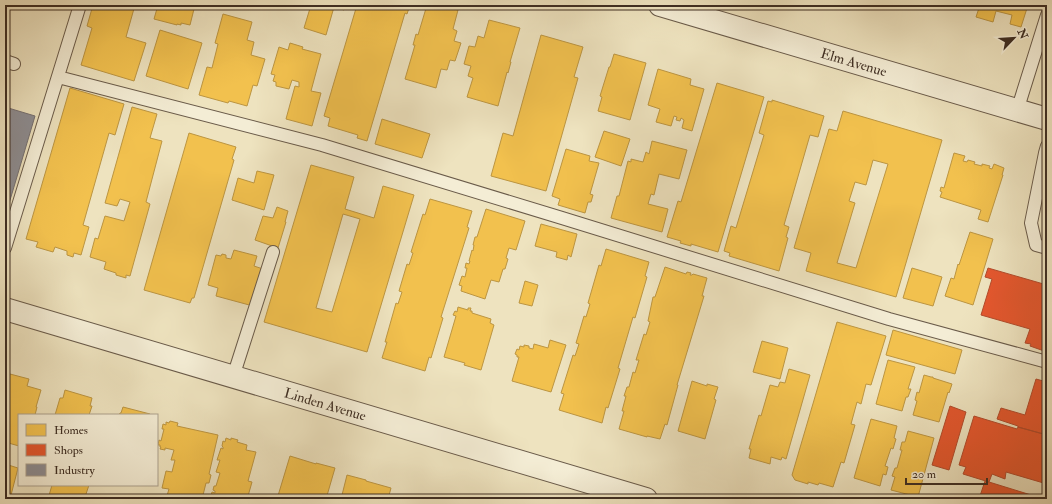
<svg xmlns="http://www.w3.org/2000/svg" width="1052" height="504" font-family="'IM FELL Double Pica',serif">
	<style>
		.homes { fill: #f2c14e; stroke: #bc9541; fill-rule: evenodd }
		.shops { fill: #e4572e; stroke: #b24b2b }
		.industry { fill: #8d8d92; stroke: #757071 }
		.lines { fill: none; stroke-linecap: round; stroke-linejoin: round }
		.service-casing { stroke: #6a5b4a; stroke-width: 14 }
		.minor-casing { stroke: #6a5b4a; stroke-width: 24 }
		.service { stroke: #f4edd5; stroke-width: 12 }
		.minor { stroke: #f4edd5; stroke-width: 22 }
		.labels { text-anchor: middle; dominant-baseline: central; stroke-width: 4; stroke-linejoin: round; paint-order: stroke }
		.street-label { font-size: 14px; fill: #3e2e23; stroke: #f4edd5 }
	</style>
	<rect width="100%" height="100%" fill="#eee3bf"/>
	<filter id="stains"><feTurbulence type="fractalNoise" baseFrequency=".005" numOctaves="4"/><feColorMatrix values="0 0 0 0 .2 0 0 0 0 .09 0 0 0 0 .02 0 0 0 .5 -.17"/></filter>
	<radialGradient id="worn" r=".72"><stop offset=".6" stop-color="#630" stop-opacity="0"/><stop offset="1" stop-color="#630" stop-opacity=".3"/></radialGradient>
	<!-- homes -->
	<path class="homes" d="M93 5H135L126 37 146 43 134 81 81 65 92 28 87 26Z
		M158 5H195L190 25 181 23V25L177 24V25L154 19Z
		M255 5H274V8L271 7 270 9Z
		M311 5H345L344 10 334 7 326 35 304 28Z
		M357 5H410L407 14 405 13 367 141 357 138 358 135 328 126 330 118 324 116Z
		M427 5H440L458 10 453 29 457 31 454 41 461 43 455 61 450 60 447 70 441 69 436 88 405 79 415 45H413L416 34 418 35Z
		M980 5H1028L1021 27 1010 24 1012 15 996 11 993 22 976 17Z
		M223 14 252 22 247 40 254 42 251 55 265 59 257 86 253 85 247 106 229 101 228 103 199 95 207 67 212 68 218 44 215 43Z
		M489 20 520 28 510 62H511L508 73 507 72 498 106 467 97 473 78 468 76 471 66 464 64 469 46 475 47 478 36 484 38Z
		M160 30 202 43 188 89 146 76Z
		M541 35 583 47 574 77 578 78 546 191 491 176 503 133 513 136Z
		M290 43 303 47 302 49 321 54 311 91 321 93 312 126 286 119 295 86 299 87V82L292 80 289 89 276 86V82L273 81 275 75 271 74 279 47 288 50Z
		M614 54 646 63 630 120 598 111 602 97 600 96 609 67H610Z
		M658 69 691 79 690 85 704 89 692 131 682 128 684 120 681 118 680 121 676 120 677 117 674 116 671 126 656 122 660 109 648 105Z
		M717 83 764 97 718 252 691 244V246L680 243 681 241 667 237 678 201 681 202Z
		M70 88 124 104 115 135 109 133 83 225 89 227 81 255 74 253 73 257 67 255V251L55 247 53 252 36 247 38 242 26 239Z
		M772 100 824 116 818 137 810 135 784 225 789 227 786 237 788 238 779 271 729 256 730 253 724 251 731 226 736 228 764 135 759 133 768 101 772 102Z
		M132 107 157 114 150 138 162 141 146 202 150 204 130 276 126 275V278L116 275V273L104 269 106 262 90 257 95 238 98 239 105 216 124 221 130 202 120 199 117 206 105 203Z
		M843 111 942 140 896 297 806 271 811 253 794 248 829 129 837 131ZM873 160 888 164 856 268 837 263 855 203 849 201 855 182 866 185Z
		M382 119 430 134 422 158 375 144Z
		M604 131 630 139 621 166 595 157Z
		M189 133 236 147 232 159 234 160 194 298H192L190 303 144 290Z
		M652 141 687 150 679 179 659 174 654 195 651 194 648 204 668 209 662 232 611 218 617 196H619L628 161 631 162V159L643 162 646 152 649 154Z
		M566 149 590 156 589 161 599 163 590 194 593 195 591 202H588L585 213 558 205 560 199 552 196Z
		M954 153 965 156 963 161 967 162 968 160 975 162 974 164 982 166V164L990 166 989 168 992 169 994 164 1004 168 1002 175H1003L988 222 978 219 981 210 940 197 942 192 940 191 941 187 944 188Z
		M311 165 354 177 345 209 374 218 383 186 414 195 367 352 264 322ZM343 214 360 219 332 312 316 308Z
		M257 171 274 175 264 210 232 200 238 178 254 183Z
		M430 199 472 211 467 227 469 228 441 317 443 318 431 358 429 357 425 371 382 358 387 342H385L396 303 398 304 402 292 399 291 407 264 409 265 413 253 411 252 423 214 425 215Z
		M277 207 288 211 285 222H286L278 248 255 240 263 216 273 218Z
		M486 209 525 221 516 250 509 248 506 258 508 259 505 269H503L499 282 491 280 485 299 461 291 462 286 459 285 462 276 465 277 467 268H465L466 263 469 264 470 261H469L472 250 473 251 474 245H473L475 237H477Z
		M541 224 577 234 571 257 568 255 567 260 556 257 557 252 535 246Z
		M970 232 993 239 973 305 945 296 951 278 954 279 958 264 959 265Z
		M606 249 649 262 645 276 647 277 635 318 633 317 618 368 620 369 608 408 606 407 602 423 559 410 564 394 561 393 573 355 575 356 579 344 576 343 584 316 586 317 590 304 588 303 599 265 601 266Z
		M234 250 257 256 254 266 263 269 253 306 216 296 218 288 208 285 216 255 221 256 222 254 226 255V258L231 259Z
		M665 267 686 274 687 272 691 273 690 275H692L693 274 707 278 702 296H704L677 385H678L667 425 665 424 660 439 647 436V437L619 429 624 411H622L626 396H624L627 387H629L633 372 635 373 639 360H636L644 334 646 335 650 322 648 321 653 297H655Z
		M912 268 942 277 933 306 903 298Z
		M525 281 538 285 532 306 519 303Z
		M458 307 468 310V308H471L470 311H472V313L491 319 490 323 494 325 481 370 464 365 465 363 444 357 456 316 453 315 455 311 457 312Z
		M837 322 886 336 871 385 866 384 861 404 857 402 851 424 855 425 844 463 841 462 833 487 819 483 818 485 808 482V484L795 480 792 475Z
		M893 330 962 350 955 374 886 355Z
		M550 340 566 345 551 392 512 381 519 357H517V355L515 354 517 349 519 350 520 346 524 347V345L529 346V348L533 349 534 344 548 348Z
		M762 341 788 348 780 379 753 372Z
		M888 360 915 367 908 389H911L908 397H906L902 411 876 404Z
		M789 369 810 375 786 459 782 457 781 460 771 457 770 464 749 458 751 449H749L759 415 761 416 770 385 778 387 780 382 785 383Z
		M10 374 29 379 27 386 41 390 36 407H37L35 415H19V446L5 442V391Z
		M924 375 931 377H933V378L952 384 949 393 948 392 939 422 913 415 917 401 915 400 917 392 919 393Z
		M692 381 707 386V384L718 387 714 399 716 400 705 439 678 431Z
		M65 390 92 398 90 406H92L89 415H55L60 398H63Z
		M123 407 150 414V415H119L120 413H121Z
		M871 419 897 426 894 438 896 439 893 449 891 448 885 466 888 467 886 475 883 474 880 486 854 478Z
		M170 421 178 423 177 426 218 435 209 474 211 475 209 483H206L202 499H166L169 489 162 488 166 471 172 472 175 460H171L174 450 165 448V450L160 449 161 447H160V445H158L159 440 161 441 164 429H162L163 424 166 425V422L169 423Z
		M908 431 934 438 918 497 891 490 895 477 892 476 895 468H897L902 450H900L902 442H905Z
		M226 438 231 440V438L238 440 237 442 247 445 246 450 256 452 248 481 252 482 248 496 250 497V499H210L212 492 215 493V491L213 490 214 486H216L220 473 216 472 220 460H217L221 448 223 449V447L222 446 223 441 225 442Z
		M290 456 316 464V463L335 468 326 499H277Z
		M5 464 18 468 10 499H5Z
		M347 475 366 480V481L391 488 388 499H341Z
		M52 485H89L85 497 77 495 76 499H48Z"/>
	<!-- shops -->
	<path class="shops" d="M988 268 1047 285V352L1030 346 1031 344 1025 343 1030 329 981 315 992 279 985 277Z
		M1036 379 1047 382V435L1018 427V426L997 419 1001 408 1025 415Z
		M950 406 966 412 949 470 932 465Z
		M974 416 1017 429 1018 427 1047 435V484L1006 472 1005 479 992 474 989 482 963 474 966 467 959 465Z
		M985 481 989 482 1044 499H979Z"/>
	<!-- industry -->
	<path class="industry" d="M5 107 35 116 5 217Z"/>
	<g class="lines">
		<!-- service casing -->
		<g class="service-casing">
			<path id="service" d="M5 61 14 64
				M58 77 322 145 562 218 889 319 1047 362
				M1017 111 1047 15
				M1047 146 1045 153 1031 223 1036 245 1047 248
				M5 248 80 5
				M233 377 273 252"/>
		</g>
		<!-- minor casing -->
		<g class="minor-casing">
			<g id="minor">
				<path id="s1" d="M660 5 1047 119"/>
				<path id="s2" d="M5 309 646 499"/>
			</g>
		</g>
		<!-- service -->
		<use href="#service" class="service"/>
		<!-- minor -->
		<use href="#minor" class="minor"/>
	</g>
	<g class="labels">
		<!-- street labels -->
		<g class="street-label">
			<text stroke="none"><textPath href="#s1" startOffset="202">Elm Avenue</textPath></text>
			<text stroke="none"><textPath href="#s2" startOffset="334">Linden Avenue</textPath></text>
		</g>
	</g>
	<!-- margin -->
	<rect width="1052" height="504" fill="none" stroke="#eee3bf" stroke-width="20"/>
	<rect x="6" y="6" width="1040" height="492" fill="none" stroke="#3e2e23" stroke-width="2"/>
	<rect x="10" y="10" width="1032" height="484" fill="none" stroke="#3e2e23"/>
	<!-- legend -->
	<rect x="18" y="414" width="140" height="72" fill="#f4edd5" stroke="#aba18e"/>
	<rect x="26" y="424" width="20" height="12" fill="#f2c14e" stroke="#aba18e"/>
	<text x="54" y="434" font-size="12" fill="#3e2e23">Homes</text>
	<rect x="26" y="444" width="20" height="12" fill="#e4572e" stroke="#aba18e"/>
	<text x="54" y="454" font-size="12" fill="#3e2e23">Shops</text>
	<rect x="26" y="464" width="20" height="12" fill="#8d8d92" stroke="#aba18e"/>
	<text x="54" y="474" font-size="12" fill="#3e2e23">Industry</text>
	<!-- north arrow -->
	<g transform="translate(1014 38) rotate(65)" stroke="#f4edd5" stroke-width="3" paint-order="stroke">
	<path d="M0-3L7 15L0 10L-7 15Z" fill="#3e2e23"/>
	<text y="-6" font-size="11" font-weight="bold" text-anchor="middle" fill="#3e2e23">N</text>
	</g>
	<!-- scale -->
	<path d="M906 478v6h81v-6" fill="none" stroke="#3e2e23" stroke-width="2"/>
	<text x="912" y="478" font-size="12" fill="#3e2e23" stroke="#f4edd5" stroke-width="3" paint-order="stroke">20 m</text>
	<rect width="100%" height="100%" filter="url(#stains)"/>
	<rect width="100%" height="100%" fill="url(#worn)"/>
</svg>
